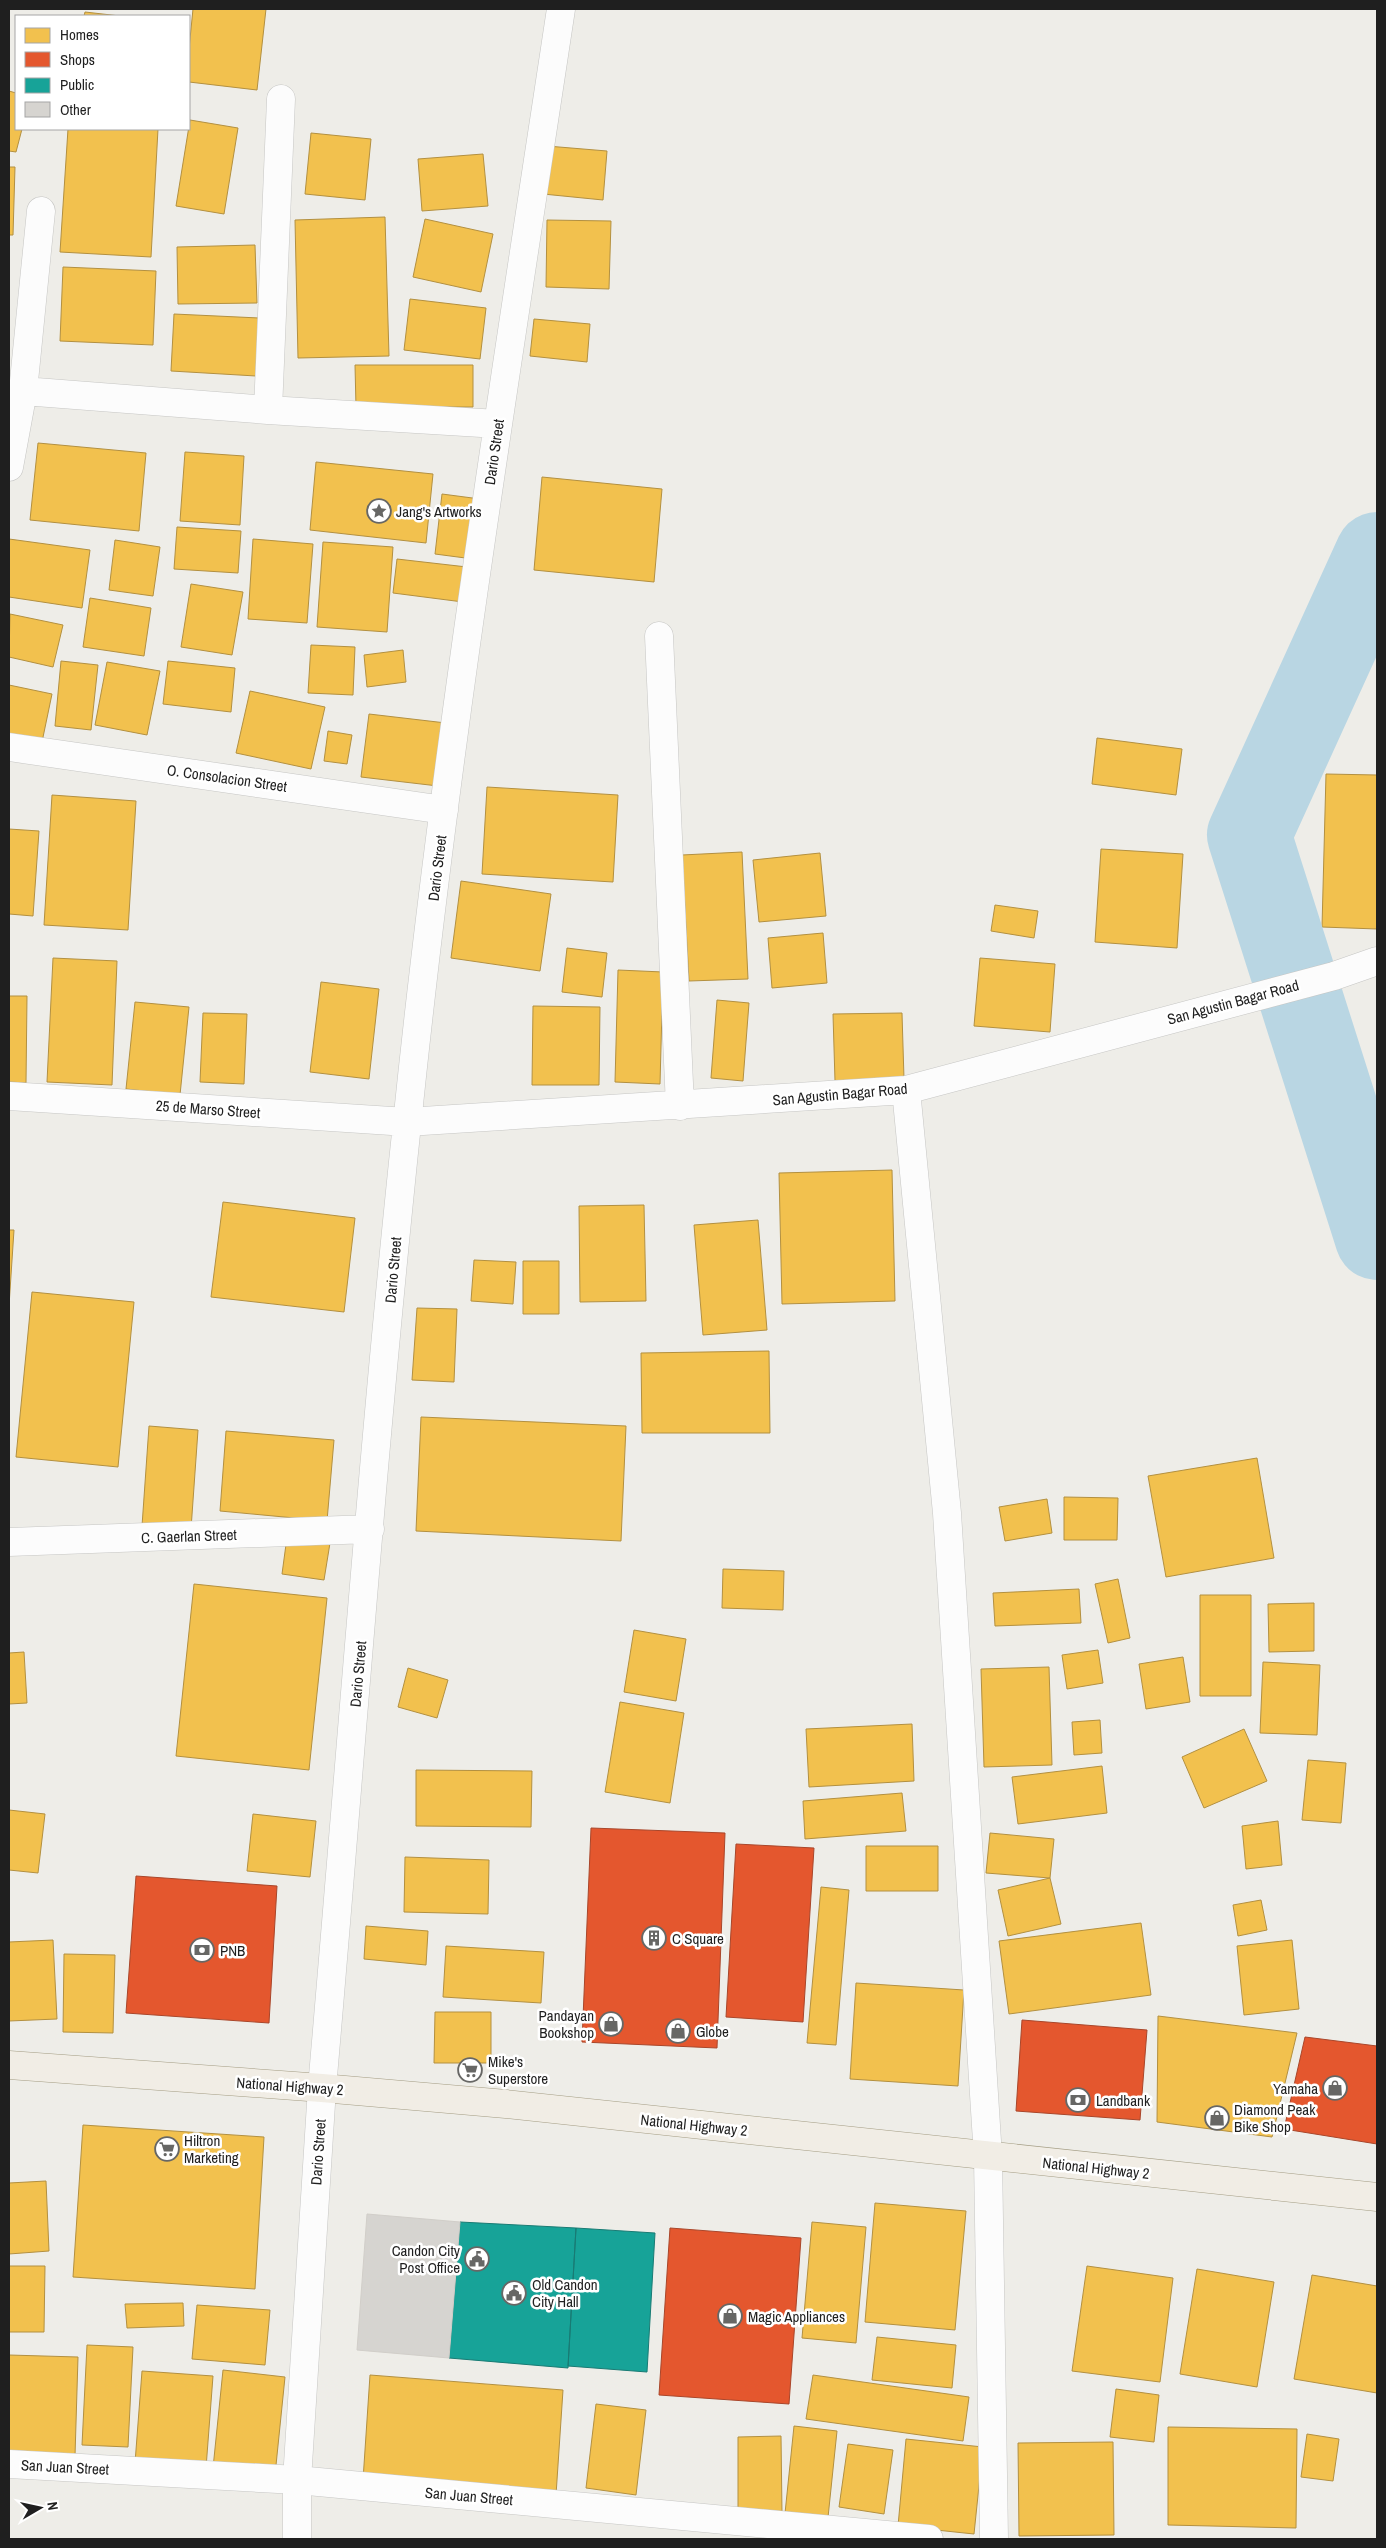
<svg xmlns="http://www.w3.org/2000/svg" width="1386" height="2548" font-family="'Archivo Narrow',sans-serif">
	<style>
		.homes { fill: #f2c14e; stroke: #b39040 }
		.shops { fill: #e4572e; stroke: #a9462a }
		.public { fill: #17a398; stroke: #197b74 }
		.lines { fill: none; stroke-linecap: round; stroke-linejoin: round }
		.river { stroke: #b9d6e3; stroke-width: 84 }
		.building { fill: #d6d4d0; stroke: #d1cec9 }
		.minor-casing { stroke: #c6c6c4; stroke-width: 29 }
		.tertiary-casing { stroke: #c6c6c4; stroke-width: 29 }
		.primary-casing { stroke: #a49d84; stroke-width: 29 }
		.minor { stroke: #fcfcfc; stroke-width: 28 }
		.tertiary { stroke: #fcfcfc; stroke-width: 28 }
		.primary { stroke: #f1ede5; stroke-width: 28 }
		.labels { text-anchor: middle; dominant-baseline: central; stroke-width: 5; stroke-linejoin: round; paint-order: stroke }
		.street-label { font-size: 15px; fill: #1f1f1f; stroke: #fff }
		.poi-label { font-size: 15px; fill: #1f1f1f; stroke: #fff; text-anchor: start }
	</style>
	<rect width="100%" height="100%" fill="#eeede8"/>
	<!-- homes -->
	<path class="homes" d="M193 9H266L257 90 189 82V49Z
		M85 12 120 16H84Z
		M9 91 16 93V129H22L16 152 9 151Z
		M190 120 238 128 224 214 176 206Z
		M68 129H158L151 257 60 252Z
		M311 133 371 139 365 200 305 194Z
		M547 146 607 151 603 200 543 194Z
		M483 154 488 206 422 211 418 159Z
		M9 167H15L13 235H9Z
		M385 217 389 356 298 358 295 220Z
		M425 219 493 234 481 292 413 277Z
		M547 220 611 221 609 289 546 287Z
		M255 245 257 303 178 304 177 247Z
		M63 267 156 271 153 345 60 341Z
		M410 299 486 308 480 359 404 350Z
		M174 314 259 318 256 376 171 371Z
		M534 319 590 324 587 362 530 356Z
		M355 365H473V407H356Z
		M38 443 146 453 139 531 30 520Z
		M185 452 244 456 240 525 180 521Z
		M316 462 433 474 426 543 310 530Z
		M542 477 662 489 654 582 534 570Z
		M442 494 480 499 473 559 435 554Z
		M177 527 241 531 238 573 174 569Z
		M9 539 90 550 82 608 9 597Z
		M253 539 313 544 307 623 248 619Z
		M115 540 160 547 153 596 109 590Z
		M323 542 393 547 387 632 317 627Z
		M397 559 467 567 463 602 393 593Z
		M191 584 243 592 232 655 181 647Z
		M90 598 151 608 144 656 83 647Z
		M10 614 63 625 53 667 9 657Z
		M311 645 355 647 353 695 308 693Z
		M403 650 406 682 367 687 364 655Z
		M61 661 98 665 91 730 55 726Z
		M168 661 235 668 231 712 163 704Z
		M107 662 160 671 147 735 95 725Z
		M9 685 52 694 42 742 9 735Z
		M250 691 325 707 311 769 236 753Z
		M369 714 446 723 438 786 361 777Z
		M328 731 352 735 347 764 324 761Z
		M1097 738 1182 749 1176 795 1092 784Z
		M1326 774 1377 775V929L1322 927Z
		M487 787 618 795 613 882 482 874Z
		M52 795 136 801 128 930 44 925Z
		M9 829 39 831 33 916 9 914Z
		M1101 849 1183 854 1177 948 1095 942Z
		M742 852 748 979 689 981 682 855Z
		M820 853 826 916 759 922 753 860Z
		M461 881 551 894 540 971 451 958Z
		M995 905 1038 911 1034 938 991 931Z
		M823 933 827 983 772 988 768 938Z
		M567 948 607 953 602 997 562 992Z
		M53 958 117 961 112 1085 47 1082Z
		M980 958 1055 964 1050 1032 974 1026Z
		M618 970 663 972 660 1084 615 1082Z
		M321 982 379 989 369 1079 310 1072Z
		M9 996H27L26 1083 9 1082Z
		M717 1000 749 1003 743 1081 711 1078Z
		M135 1002 189 1007 180 1095 126 1089Z
		M533 1006 600 1007 599 1085H532Z
		M203 1013 247 1014 244 1084 200 1082Z
		M902 1013 904 1079 835 1081 833 1014Z
		M892 1170 895 1301 782 1304 779 1173Z
		M223 1202 355 1218 344 1312 211 1297Z
		M644 1205 646 1301 580 1302 579 1206Z
		M758 1220 767 1330 703 1335 694 1225Z
		M9 1230H14L9 1306Z
		M474 1260 516 1262 513 1304 471 1301Z
		M523 1261H559V1314H523Z
		M32 1292 134 1302 118 1467 16 1457Z
		M417 1308 457 1309 454 1382 412 1380Z
		M769 1351 770 1433H642L641 1353Z
		M421 1417 626 1426 621 1541 416 1531Z
		M149 1426 198 1430 191 1529 142 1526Z
		M226 1431 334 1440 327 1521 220 1511Z
		M1257 1458 1274 1558 1166 1577 1148 1476Z
		M1064 1497 1118 1498 1117 1540H1064Z
		M1047 1499 1052 1533 1005 1541 999 1507Z
		M287 1537 330 1543 324 1580 282 1574Z
		M723 1569 784 1571 783 1610 722 1608Z
		M1118 1579 1130 1638 1108 1643 1095 1584Z
		M194 1584 327 1598 309 1770 176 1756Z
		M1079 1589 1081 1623 995 1626 993 1593Z
		M1200 1595H1251V1696H1200Z
		M1314 1603V1651L1269 1652 1268 1604Z
		M634 1630 686 1639 676 1701 624 1692Z
		M1098 1650 1103 1683 1067 1689 1062 1655Z
		M24 1652 27 1703 9 1704V1653Z
		M1183 1657 1190 1702 1146 1709 1139 1664Z
		M1263 1662 1320 1665 1317 1735 1260 1733Z
		M1049 1667 1052 1765 984 1767 981 1669Z
		M408 1668 448 1680 437 1718 398 1707Z
		M620 1702 684 1713 670 1803 605 1792Z
		M1100 1720 1102 1753 1074 1755 1072 1722Z
		M912 1724 914 1781 809 1787 806 1729Z
		M1244 1729 1267 1781 1204 1808 1182 1757Z
		M1308 1760 1346 1763 1341 1823 1302 1820Z
		M1102 1766 1107 1813 1018 1824 1012 1777Z
		M416 1770 532 1771 531 1827 416 1826Z
		M902 1793 906 1831 805 1839 803 1801Z
		M9 1810 45 1814 38 1873 9 1870Z
		M253 1814 316 1821 310 1877 247 1871Z
		M1278 1821 1282 1865 1246 1869 1242 1826Z
		M990 1833 1054 1839 1050 1878 986 1873Z
		M866 1846H938V1891H866Z
		M405 1857 489 1860 488 1914 404 1912Z
		M1050 1878 1061 1924 1008 1936 998 1890Z
		M821 1887 849 1890 836 2045 807 2043Z
		M1261 1900 1267 1930 1238 1936 1233 1905Z
		M1141 1923 1151 1995 1009 2014 999 1941Z
		M366 1926 428 1931 426 1965 364 1959Z
		M53 1940 57 2019 9 2021V1942Z
		M1292 1940 1299 2009 1244 2015 1237 1946Z
		M446 1946 544 1952 541 2003 443 1997Z
		M64 1954 115 1955 113 2033 63 2032Z
		M856 1983 964 1990 958 2086 850 2079Z
		M435 2012H491V2063H434Z
		M1158 2016 1297 2033 1272 2137 1157 2122Z
		M83 2125 264 2137 255 2289 73 2277Z
		M46 2181 49 2251 9 2254V2183Z
		M875 2203 966 2211 955 2330 865 2322Z
		M812 2222 866 2227 856 2343 802 2338Z
		M9 2266H45L44 2332H9Z
		M1087 2266 1173 2278 1160 2382 1072 2371Z
		M1197 2269 1274 2282 1257 2387 1180 2374Z
		M1312 2275 1377 2286V2393L1294 2379Z
		M183 2303 184 2326 127 2328 125 2304Z
		M197 2305 270 2310 265 2365 192 2359Z
		M877 2337 956 2345 952 2388 872 2380Z
		M87 2345 133 2347 128 2447 82 2445Z
		M9 2355 78 2357 75 2456 9 2453Z
		M223 2370 285 2377 275 2475 213 2468Z
		M142 2371 213 2376 206 2468 135 2463Z
		M370 2375 563 2390 556 2495 363 2480Z
		M813 2375 969 2397 963 2441 806 2419Z
		M1116 2389 1159 2395 1154 2442 1110 2437Z
		M596 2404 646 2410 636 2495 586 2488Z
		M794 2426 837 2431 827 2527 784 2523Z
		M1168 2427 1297 2429 1296 2528 1168 2525Z
		M1307 2434 1339 2439 1333 2481 1301 2477Z
		M781 2436 782 2513H738V2437Z
		M906 2439 983 2447 974 2534 898 2526Z
		M1113 2442 1114 2535 1019 2536 1018 2443Z
		M848 2444 893 2450 884 2514 839 2507Z"/>
	<!-- shops -->
	<path class="shops" d="M591 1828 725 1833 717 2048 582 2042Z
		M736 1844 814 1848 803 2022 726 2017Z
		M136 1876 277 1886 269 2023 126 2013Z
		M1022 2020 1147 2030 1140 2120 1016 2111Z
		M1305 2037 1377 2046V2144L1284 2129Z
		M670 2228 801 2238 789 2404 659 2395Z"/>
	<!-- public -->
	<path class="public" d="M460 2222 576 2228 568 2368 449 2358Z
		M576 2228 655 2233 647 2372 568 2366Z"/>
	<g class="lines">
		<!-- river -->
		<path class="river" d="M1377 554 1249 835 1377 1238"/>
	</g>
	<!-- building -->
	<path class="building" d="M367 2214 460 2222 449 2358 357 2350Z"/>
	<g class="lines">
		<!-- minor casing -->
		<g class="minor-casing">
			<path id="minor" d="M23 391 41 211
				M268 410 281 99
				M9 467 23 391 268 410 498 424
				M659 636 680 1106
				M9 747 444 810
				M906 1090 947 1513 988 2157 994 2539
				M9 1096 407 1122 906 1090 1334 976 1377 961
				M9 1542 370 1529
				M322 2088C350 1767 373 1444 407 1124 445 751 505 379 561 9
				M9 2464 297 2480 929 2539"/>
		</g>
		<!-- tertiary casing -->
		<g class="tertiary-casing">
			<path id="tertiary" d="M297 2539V2480L322 2088"/>
		</g>
		<!-- primary casing -->
		<g class="primary-casing">
			<path id="primary" d="M9 2065 322 2088 506 2104 1377 2197"/>
		</g>
		<!-- minor -->
		<use href="#minor" class="minor"/>
		<!-- tertiary -->
		<use href="#tertiary" class="tertiary"/>
		<!-- primary -->
		<use href="#primary" class="primary"/>
	</g>
	<!-- icons -->
	<defs>
		<g id="sight-ring" transform="scale(1.25)"><circle r="9.5" fill="#fff" stroke="#676765" stroke-width="1.5"/><path d="M0-6L1.8-2.2L6-1.7L2.9 1.2L3.7 5.4L0 3.3L-3.7 5.4L-2.9 1.2L-6-1.7L-1.8-2.2Z" fill="#676765"/></g>
		<g id="building-ring" transform="scale(1.25)"><circle r="9.5" fill="#fff" stroke="#676765" stroke-width="1.5"/><path d="M-4-6H4V6H1V3H-1V6H-4ZM-2.5-4.3h1.7v1.8h-1.7ZM.8-4.3h1.7v1.8H.8ZM-2.5-1h1.7V.8h-1.7ZM.8-1h1.7V.8H.8Z" fill="#676765"/></g>
		<g id="bank-ring" transform="scale(1.25)"><circle r="9.5" fill="#fff" stroke="#676765" stroke-width="1.5"/><path d="M-6-4H6V4H-6ZM0-2.3a2.3 2.3 0 1 0 0 4.6a2.3 2.3 0 1 0 0-4.6Z" fill="#676765"/></g>
		<g id="shop-ring" transform="scale(1.25)"><circle r="9.5" fill="#fff" stroke="#676765" stroke-width="1.5"/><path d="M-5-2.5h2.3a2.7 3.5 0 0 1 5.4 0H5L5.5 6h-11ZM-1.5-2.5h3a1.5 2.3 0 0 0-3 0Z" fill="#676765"/></g>
		<g id="supermarket-ring" transform="scale(1.25)"><circle r="9.5" fill="#fff" stroke="#676765" stroke-width="1.5"/><path d="M-6-5.5h2.5l.6 2H6L4.5 2H-2.5L-4.4-4H-6ZM-1.5 3.2a1.3 1.3 0 1 0 .1 0ZM3 3.2a1.3 1.3 0 1 0 .1 0Z" fill="#676765"/></g>
		<g id="civic-ring" transform="scale(1.25)"><circle r="9.5" fill="#fff" stroke="#676765" stroke-width="1.5"/><path d="M-.6-6.5H3V-4.5H.6V-3L4-1V1h2V6H-6V1h2V-1L-.6-3ZM-1.2 2.5V6h2.4V2.5Z" fill="#676765"/></g>
	</defs>
	<g fill-rule="evenodd">
		<use href="#sight-ring" x="379" y="511"/>
		<use href="#building-ring" x="654" y="1938"/>
		<use href="#bank-ring" x="202" y="1950"/>
		<use href="#shop-ring" x="611" y="2024"/>
		<use href="#shop-ring" x="678" y="2031"/>
		<use href="#supermarket-ring" x="470" y="2070"/>
		<use href="#shop-ring" x="1335" y="2088"/>
		<use href="#bank-ring" x="1078" y="2100"/>
		<use href="#shop-ring" x="1217" y="2118"/>
		<use href="#supermarket-ring" x="167" y="2149"/>
		<use href="#civic-ring" x="477" y="2259"/>
		<use href="#civic-ring" x="514" y="2293"/>
		<use href="#shop-ring" x="730" y="2316"/>
	</g>
	<g class="labels">
		<!-- street labels -->
		<g class="street-label">
			<text transform="translate(494 452) rotate(-82)">Dario Street</text>
			<text transform="translate(227 778) rotate(8)">O. Consolacion Street</text>
			<text transform="translate(437 868) rotate(-83)">Dario Street</text>
			<text transform="translate(1233 1002) rotate(-15)">San Agustin Bagar Road</text>
			<text transform="translate(840 1094) rotate(-5)">San Agustin Bagar Road</text>
			<text transform="translate(208 1109) rotate(4)">25 de Marso Street</text>
			<text transform="translate(393 1270) rotate(-85)">Dario Street</text>
			<text transform="translate(189 1536) rotate(-2)">C. Gaerlan Street</text>
			<text transform="translate(358 1674) rotate(-85)">Dario Street</text>
			<text transform="translate(290 2086) rotate(4)">National Highway 2</text>
			<text transform="translate(694 2125) rotate(6)">National Highway 2</text>
			<text transform="translate(318 2152) rotate(-86)">Dario Street</text>
			<text transform="translate(1096 2168) rotate(6)">National Highway 2</text>
			<text transform="translate(65 2467) rotate(3)">San Juan Street</text>
			<text transform="translate(469 2496) rotate(5)">San Juan Street</text>
		</g>
		<!-- poi labels -->
		<g class="poi-label">
			<text x="396" y="511">Jang's Artworks</text>
			<text x="672" y="1938">C Square</text>
			<text x="220" y="1950">PNB</text>
			<text x="594" y="2015" text-anchor="end">Pandayan<tspan x="594" dy="17">Bookshop</tspan></text>
			<text x="696" y="2031">Globe</text>
			<text x="488" y="2061">Mike's<tspan x="488" dy="17">Superstore</tspan></text>
			<text x="1318" y="2088" text-anchor="end">Yamaha</text>
			<text x="1096" y="2100">Landbank</text>
			<text x="1234" y="2109">Diamond Peak<tspan x="1234" dy="17">Bike Shop</tspan></text>
			<text x="184" y="2140">Hiltron<tspan x="184" dy="17">Marketing</tspan></text>
			<text x="460" y="2250" text-anchor="end">Candon City<tspan x="460" dy="17">Post Office</tspan></text>
			<text x="532" y="2284">Old Candon<tspan x="532" dy="17">City Hall</tspan></text>
			<text x="748" y="2316">Magic Appliances</text>
		</g>
	</g>
	<!-- border -->
	<rect width="1386" height="2548" fill="none" stroke="#1f1f1f" stroke-width="20"/>
	<!-- legend -->
	<rect x="15" y="15" width="175" height="115" fill="#ffffff" stroke="#a5a5a5"/>
	<rect x="25" y="28" width="25" height="15" fill="#f2c14e" stroke="#a5a5a5"/>
	<text x="60" y="40" font-size="15" fill="#1f1f1f">Homes</text>
	<rect x="25" y="52" width="25" height="15" fill="#e4572e" stroke="#a5a5a5"/>
	<text x="60" y="65" font-size="15" fill="#1f1f1f">Shops</text>
	<rect x="25" y="78" width="25" height="15" fill="#17a398" stroke="#a5a5a5"/>
	<text x="60" y="90" font-size="15" fill="#1f1f1f">Public</text>
	<rect x="25" y="102" width="25" height="15" fill="#d6d4d0" stroke="#a5a5a5"/>
	<text x="60" y="115" font-size="15" fill="#1f1f1f">Other</text>
	<!-- north arrow -->
	<g transform="translate(40 2508) rotate(81)" stroke="#ffffff" stroke-width="4" paint-order="stroke">
	<path d="M0-4L9 19L0 12L-9 19Z" fill="#1f1f1f"/>
	<text y="-8" font-size="14" font-weight="bold" text-anchor="middle" fill="#1f1f1f">N</text>
	</g>
</svg>
